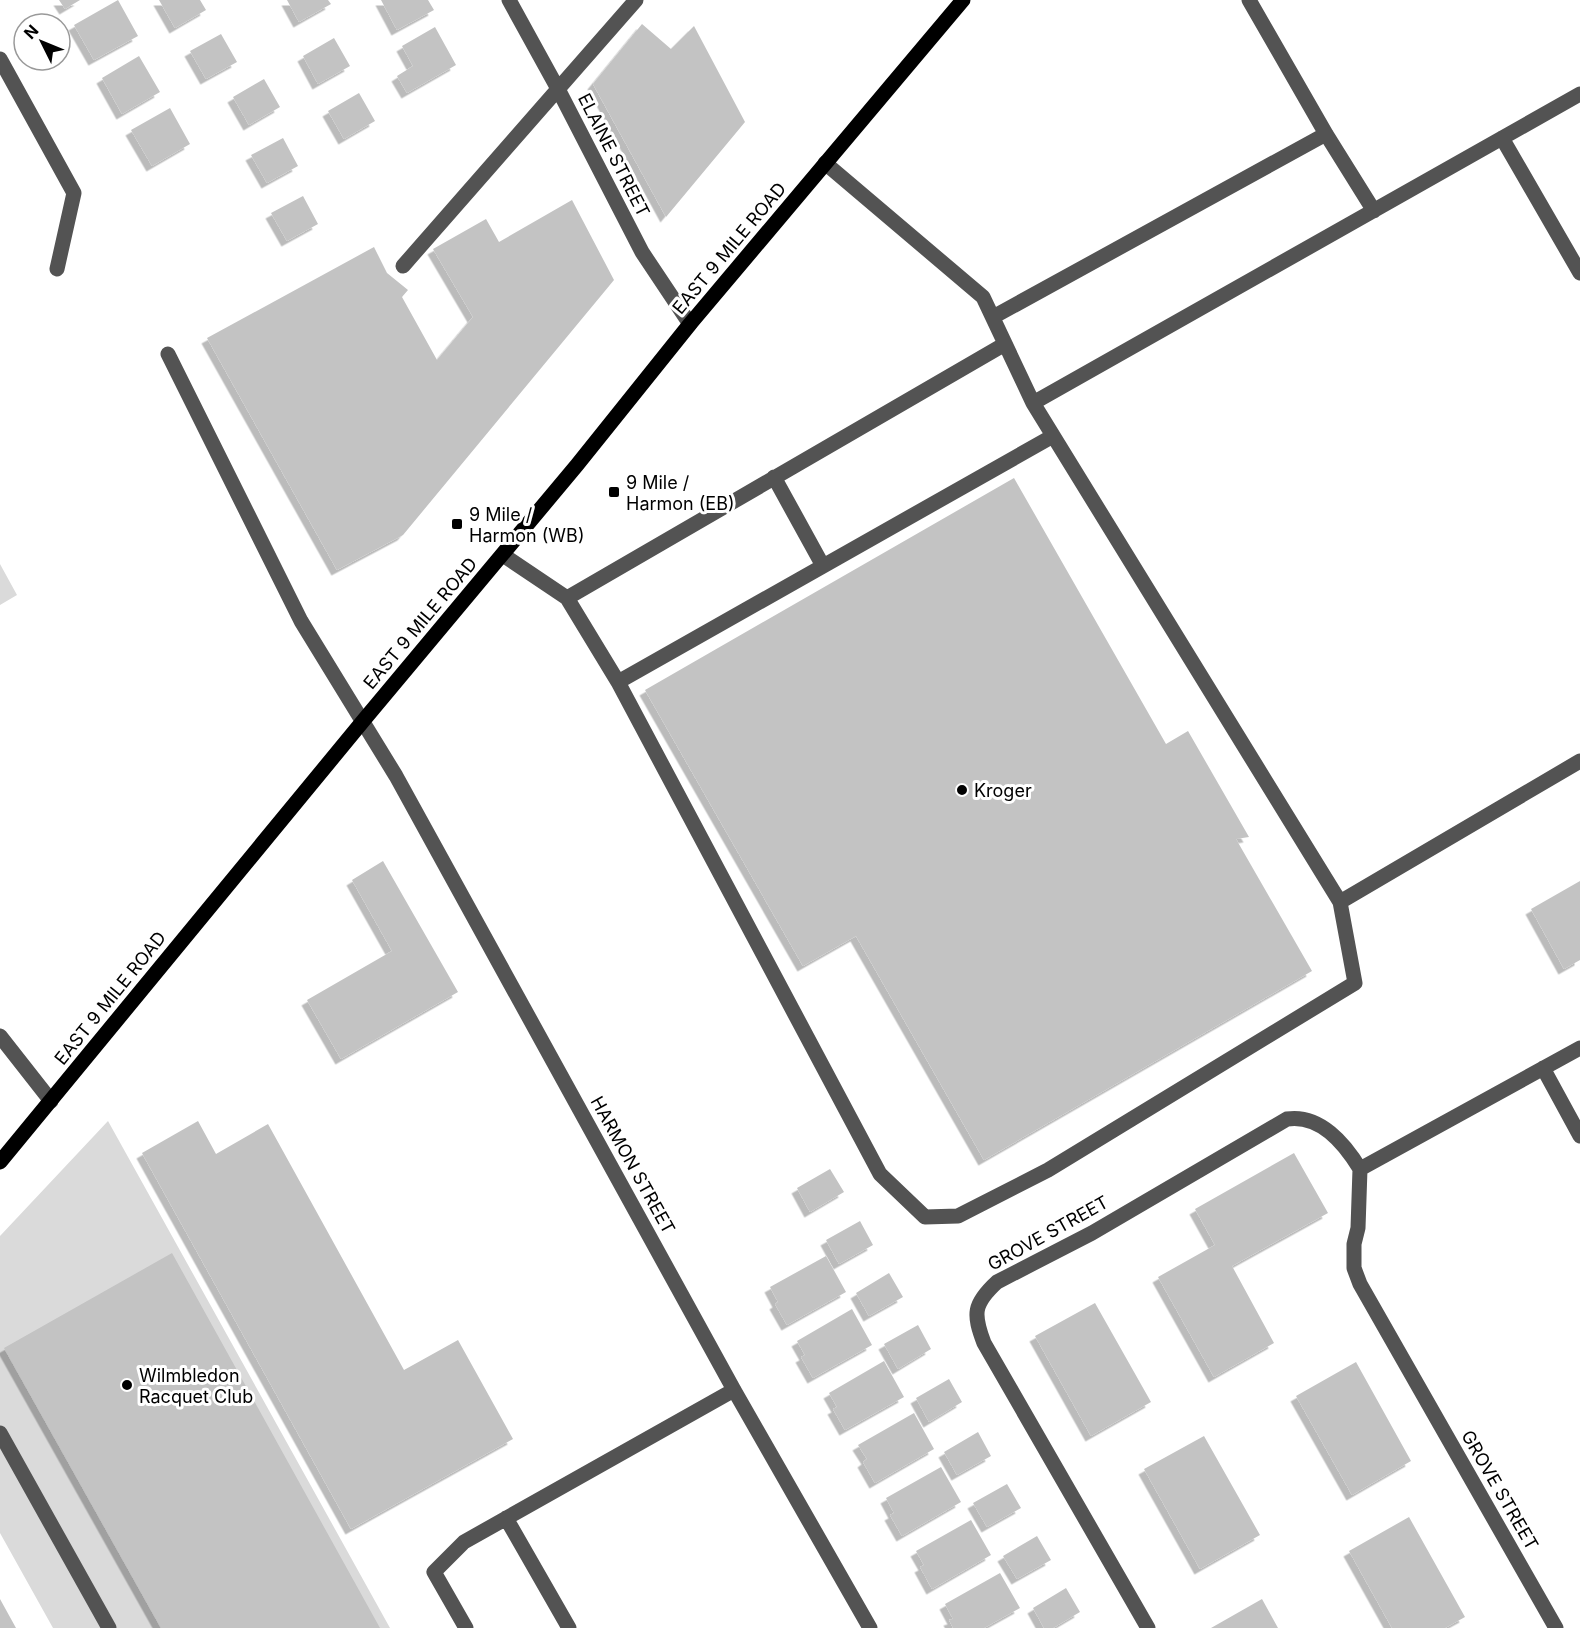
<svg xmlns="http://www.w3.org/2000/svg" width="1580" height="1628" font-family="Inter,sans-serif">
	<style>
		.green { fill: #dadada }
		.building { fill: #c3c3c3; filter: url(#shadow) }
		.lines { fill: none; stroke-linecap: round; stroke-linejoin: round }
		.minor { stroke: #535353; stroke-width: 15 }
		.major { stroke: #000; stroke-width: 15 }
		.poi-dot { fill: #000; stroke: #fff; stroke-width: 2 }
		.labels { text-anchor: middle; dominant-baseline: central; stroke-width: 6; stroke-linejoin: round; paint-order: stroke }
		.street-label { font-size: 18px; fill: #000; stroke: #fff }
		.poi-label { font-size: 18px; fill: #000; stroke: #fff; text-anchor: start }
	</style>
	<defs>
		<filter id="shadow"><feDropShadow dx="-5.5" dy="5.5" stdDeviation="0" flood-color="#0004"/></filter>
	</defs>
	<rect width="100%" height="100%" fill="#fff"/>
	<!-- green -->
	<path class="green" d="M0 564 17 595 0 605Z
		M108 1121 390 1628H53L0 1533V1236Z"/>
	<!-- building -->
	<path class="building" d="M59 0H80L65 9Z
		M118 0 138 36 94 60 74 25Z
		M159 0H200L206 10 175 28Z
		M287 0H328L331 4 299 22Z
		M381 0H428L434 10 397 30Z
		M642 24 671 49 694 26 745 122 666 217 593 84Z
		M435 27 456 65 407 93 397 76 413 66 402 46Z
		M221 34 237 62 206 79 190 51Z
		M334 38 350 66 318 84 303 56Z
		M139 56 160 92 122 114 102 78Z
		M264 79 280 107 249 125 233 97Z
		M359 93 375 121 344 139 328 111Z
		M170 108 190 144 152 166 131 130Z
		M283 138 298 166 267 183 251 155Z
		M303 196 318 224 287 241 271 213Z
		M572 200 614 280 403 535 337 570 207 338 374 247 387 273 408 290 402 297 437 360 473 317 433 249 486 219 499 242Z
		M1014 478 1166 744 1188 731 1249 837 1236 839 1312 971 984 1160 856 936 803 966 645 690Z
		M383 861 458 992 341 1059 307 1000 392 951 352 880Z
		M1580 881V960L1564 969 1531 909Z
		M198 1121 216 1154 268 1124 404 1370 458 1340 513 1439 351 1529 142 1153Z
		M1294 1153 1328 1213 1232 1266 1274 1343 1214 1377 1158 1277 1215 1245 1195 1209Z
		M830 1169 844 1192 810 1212 797 1188Z
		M860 1221 873 1245 839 1264 826 1240Z
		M172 1253 380 1628H161L4 1348Z
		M826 1256 846 1292 787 1325 775 1304 778 1302 770 1287Z
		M889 1273 903 1297 869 1316 856 1293Z
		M1095 1303 1151 1402 1091 1436 1035 1336Z
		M852 1309 872 1345 813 1378 801 1357 805 1355 797 1341Z
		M918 1325 931 1349 898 1369 884 1344Z
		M884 1361 904 1397 845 1430 833 1409 837 1407 829 1393Z
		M1356 1362 1411 1461 1352 1495 1296 1396Z
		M949 1379 962 1402 929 1422 916 1398Z
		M914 1413 934 1449 875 1483 863 1462 867 1459 858 1445Z
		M978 1432 991 1456 957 1475 944 1452Z
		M1204 1436 1260 1535 1200 1569 1144 1469Z
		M941 1467 961 1502 902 1536 890 1515 894 1513 886 1498Z
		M1007 1484 1021 1508 987 1527 973 1503Z
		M1409 1517 1465 1617 1445 1628H1392L1349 1551Z
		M971 1520 991 1555 932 1589 920 1567 924 1565 916 1551Z
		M1037 1536 1051 1560 1017 1579 1003 1556Z
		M1000 1573 1020 1608 984 1628H953L949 1620 953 1619 945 1604Z
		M1066 1588 1080 1612 1053 1628H1044L1033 1608Z
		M0 1599 16 1628H0Z
		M1262 1599 1278 1628H1211Z"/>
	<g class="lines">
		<!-- minor -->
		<path class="minor" d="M509 0 558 89 642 252 690 324
			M1249 0 1326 134 1374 211
			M0 59 74 193 57 269
			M1502 138 1580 273
			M825 163 983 297 1033 403 1340 902 1580 761
			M403 266 636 0
			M993 317 1326 134
			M168 354 301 621 396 776 734 1390 870 1628
			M1033 403 1580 94
			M774 477 823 566
			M503 555 567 598 1005 344
			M567 598 618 682 880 1174 925 1217 958 1216 1048 1170 1355 983 1340 902
			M618 682 1053 436
			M0 1036 51 1101
			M1543 1068 1580 1136
			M0 1433 109 1628
			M506 1518 569 1628
			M466 1628 434 1572 464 1542 734 1390
			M1148 1628 984 1343C973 1314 973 1304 997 1282L1092 1233 1287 1119C1320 1114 1345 1144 1360 1169
			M1556 1628 1360 1284 1354 1268V1244L1358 1228 1360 1169 1580 1048"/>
		<!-- major -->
		<path class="major" d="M0 1162 363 721 577 465 690 324 963 0"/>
	</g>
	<!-- markers -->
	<g class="poi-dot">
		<rect x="608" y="486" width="12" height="12" rx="3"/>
		<rect x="451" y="518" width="12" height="12" rx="3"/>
		<circle cx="962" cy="790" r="6"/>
		<circle cx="127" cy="1385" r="6"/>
	</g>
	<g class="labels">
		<!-- street labels -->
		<g class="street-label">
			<text transform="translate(614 155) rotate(63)">ELAINE STREET</text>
			<text transform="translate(729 248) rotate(-50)">EAST 9 MILE ROAD</text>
			<text transform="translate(420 623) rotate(-50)">EAST 9 MILE ROAD</text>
			<text transform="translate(110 998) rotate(-51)">EAST 9 MILE ROAD</text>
			<text transform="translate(633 1165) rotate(61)">HARMON STREET</text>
			<text transform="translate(1048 1233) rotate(-29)">GROVE STREET</text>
			<text transform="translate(1500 1490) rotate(60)">GROVE STREET</text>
		</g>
		<!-- poi labels -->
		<g class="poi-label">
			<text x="626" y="482">9 Mile /<tspan x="626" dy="21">Harmon (EB)</tspan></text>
			<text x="469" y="514">9 Mile /<tspan x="469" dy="21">Harmon (WB)</tspan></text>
			<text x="974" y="790">Kroger</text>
			<text x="139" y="1375">Wilmbledon<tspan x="139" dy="21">Racquet Club</tspan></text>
		</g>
	</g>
	<!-- north arrow -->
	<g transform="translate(42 42) rotate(313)"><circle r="28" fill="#ffffff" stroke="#999999" stroke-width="1.5"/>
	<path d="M0-4.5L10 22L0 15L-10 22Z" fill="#000000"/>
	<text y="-9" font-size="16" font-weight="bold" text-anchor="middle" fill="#000000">N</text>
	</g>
</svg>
